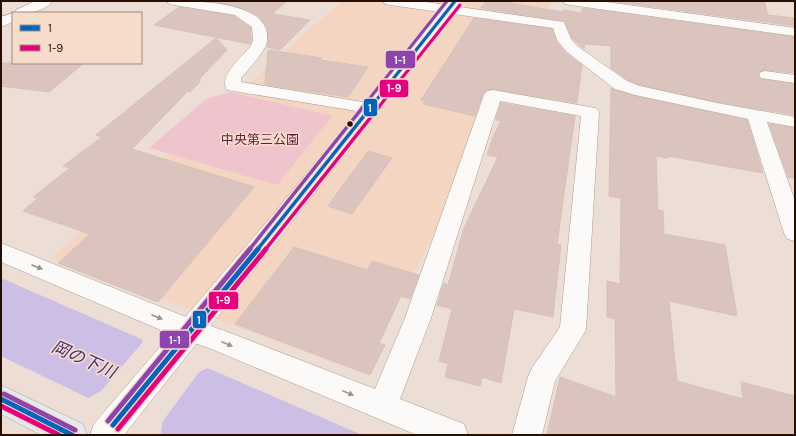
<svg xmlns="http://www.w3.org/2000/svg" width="796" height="436" font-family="Karla,'Noto Sans JP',sans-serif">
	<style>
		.built { fill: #f3d5c2 }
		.green { fill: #efc4cd }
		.water { fill: #cdbee6 }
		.pier { fill: #ecded5 }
		.building { fill: #dac4bd; stroke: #d6c2ba }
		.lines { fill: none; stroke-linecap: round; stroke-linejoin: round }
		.service-casing { stroke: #ad9c90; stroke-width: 1 }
		.minor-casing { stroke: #ad9c90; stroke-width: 1 }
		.tertiary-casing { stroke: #ad9c90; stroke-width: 1 }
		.primary-casing { stroke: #a1a5a6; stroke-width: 1 }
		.service { fill: #fcfaf9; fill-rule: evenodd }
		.minor { fill: #fcfaf9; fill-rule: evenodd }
		.tertiary { fill: #fcfaf9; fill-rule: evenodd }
		.primary { fill: #e4e9ec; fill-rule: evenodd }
		.bus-1-far2-casing { stroke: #f6dccb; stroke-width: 5 }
		.bus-1-far1-casing { stroke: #f6dccb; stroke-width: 6 }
		.bus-1-casing { stroke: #f6dccb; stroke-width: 8 }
		.bus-2-far2-casing { stroke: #f6dccb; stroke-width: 5 }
		.bus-2-far1-casing { stroke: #f6dccb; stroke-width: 6 }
		.bus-2-casing { stroke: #f6dccb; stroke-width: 8 }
		.bus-3-far2-casing { stroke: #f6dccb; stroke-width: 5 }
		.bus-3-far1-casing { stroke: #f6dccb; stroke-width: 6 }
		.bus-3-casing { stroke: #f6dccb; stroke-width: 8 }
		.bus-1-far2 { stroke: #0065bd; stroke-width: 3 }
		.bus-1-far1 { stroke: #0065bd; stroke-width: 3.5 }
		.bus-1 { stroke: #0065bd; stroke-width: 5 }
		.bus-2-far2 { stroke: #e5007d; stroke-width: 3 }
		.bus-2-far1 { stroke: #e5007d; stroke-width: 3.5 }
		.bus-2 { stroke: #e5007d; stroke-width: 5 }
		.bus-3-far2 { stroke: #8e44ad; stroke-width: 3 }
		.bus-3-far1 { stroke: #8e44ad; stroke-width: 3.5 }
		.bus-3 { stroke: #8e44ad; stroke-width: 5 }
		.oneway { fill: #9c9089 }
		.bus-dot { fill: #260f01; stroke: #f6dccb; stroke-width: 1.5 }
		.labels { text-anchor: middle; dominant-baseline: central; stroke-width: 3.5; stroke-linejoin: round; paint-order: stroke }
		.park-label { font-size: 13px; fill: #681a40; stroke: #f6dccb }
		.near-water-label { font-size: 17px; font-style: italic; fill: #452e75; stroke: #f6dccb }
		.line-badge { stroke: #f6dccb; stroke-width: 1.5 }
		.badge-label { font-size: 11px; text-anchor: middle; font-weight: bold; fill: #fff }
	</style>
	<rect width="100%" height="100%" fill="#ecded5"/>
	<!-- built -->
	<path class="built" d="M342 1H552L362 373 51 258Z"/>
	<!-- green -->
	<path class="green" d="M231 92 332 116 277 185 149 148 206 99Z"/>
	<!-- water -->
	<path class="water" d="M1 278 362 435H165L1 356Z"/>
	<!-- pier -->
	<path class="pier" d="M143 338 210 367 199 372 163 421 160 435 86 399 101 391 142 343Z"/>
	<!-- building -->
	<path class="building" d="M208 1H287L272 14 310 20 280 50 267 47 268 41 267 27 258 16 245 9Z
		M486 1H497L563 12V10L582 13V8L795 37V73L765 70 761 71 758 74 761 79 795 84V115L717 102 640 85 628 80 611 68V46L585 44 584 49 572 38 564 21 481 8Z
		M610 1H764L768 15 795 18V26Z
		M179 7 234 16 251 28V41L250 44 154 25Z
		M474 18 552 29 556 41 566 53 582 65 577 103 493 89 487 90 483 94 475 116 423 104 425 101 421 100Z
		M216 38 227 50 200 78V82L190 92 188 91 132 149 254 187 158 302 58 263 90 234 23 211 38 198 33 197 70 168 63 166 102 137 96 135Z
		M268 50 322 58 320 60 368 67 348 97 268 85 265 84Z
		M1 63H84L49 92 1 86Z
		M611 88 635 96 747 120 763 173 668 156V158L656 156 658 210 663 211 664 234 725 245 737 316 669 301 677 381 743 399 741 382 795 396V435H547L560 377 616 397 615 319 607 317V281L620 284 621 198 609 196Z
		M501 103 575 116 557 244 561 245 553 317 514 309 501 383 482 377 480 386 445 377 448 364 439 361 452 309 437 305 444 283 448 285 464 228 498 157 487 155 493 137 501 121 496 120Z
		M769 124 795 128V179L788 177Z
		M368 151 392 158 352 214 328 206Z
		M294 247 367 270 372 261 419 275 410 299 401 296 379 343 385 345 370 375 235 324Z"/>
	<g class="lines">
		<!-- service casing -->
		<g class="service-casing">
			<path id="service" d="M765 71 795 75V83L761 78 759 75 761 72Z"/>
		</g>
		<!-- minor casing -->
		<g class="minor-casing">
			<path id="minor" d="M35 1H52C44 13 27 13 14 13L16 10Z
				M167 1C194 1 272 0 267 41 266 51 248 70 241 78V82L369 103 375 104 378 108 375 112 369 113 227 90C218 76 242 57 250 47L253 41 252 27 235 15 174 5 169 4Z
				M383 1H419L564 22 571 39 577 46 627 81 640 86 717 103 795 117V127L767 122 795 201V241L787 239 784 233 748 119 635 95 615 89 567 52 557 40 553 28 390 5 385 4Z
				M563 1H599L795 28V36L570 5 565 4Z
				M13 13V22L1 27V17Z
				M493 90 590 107 596 108 599 112 586 330 555 381 542 435H512L528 377 532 368 560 327 581 116 500 101 431 318 400 399 464 424 468 435H417L209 348 182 339 1 262V243L196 321 225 331 375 389 405 318 484 95 487 91Z"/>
		</g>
		<!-- tertiary casing -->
		<g class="tertiary-casing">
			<path id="tertiary" d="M448 1H462L286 230 124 435H90L94 424 270 218Z"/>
		</g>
		<!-- primary casing -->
		<g class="primary-casing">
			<path id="primary" d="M1 385 83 424 87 435H41L1 414Z"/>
		</g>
		<!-- service -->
		<use href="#service" class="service"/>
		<!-- minor -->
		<use href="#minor" class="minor"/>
		<!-- tertiary -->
		<use href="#tertiary" class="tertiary"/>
		<!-- primary -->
		<use href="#primary" class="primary"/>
		<!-- bus-1-far2 casing -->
		<g class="bus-1-far2-casing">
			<path id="bus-1-far2" d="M370 108 455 1"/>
		</g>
		<!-- bus-1-far1 casing -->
		<g class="bus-1-far1-casing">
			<path id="bus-1-far1" d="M257 250 371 107"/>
		</g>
		<!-- bus-1 casing -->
		<g class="bus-1-casing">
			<path id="bus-1" d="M1 399 72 435
				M113 425 258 249"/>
		</g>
		<!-- bus-2-far2 casing -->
		<g class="bus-2-far2-casing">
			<path id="bus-2-far2" d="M378 108 460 5"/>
		</g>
		<!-- bus-2-far1 casing -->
		<g class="bus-2-far1-casing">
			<path id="bus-2-far1" d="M265 250 379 107"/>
		</g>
		<!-- bus-2 casing -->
		<g class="bus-2-casing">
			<path id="bus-2" d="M1 406 59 435
				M118 429 266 249"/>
		</g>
		<!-- bus-3-far2 casing -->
		<g class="bus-3-far2-casing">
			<path id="bus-3-far2" d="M362 108 447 1"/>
		</g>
		<!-- bus-3-far1 casing -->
		<g class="bus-3-far1-casing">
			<path id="bus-3-far1" d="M249 250 363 107"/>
		</g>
		<!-- bus-3 casing -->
		<g class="bus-3-casing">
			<path id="bus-3" d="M4 394 75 430
				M108 421 250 249"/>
		</g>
		<!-- bus-1-far2 -->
		<use href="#bus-1-far2" class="bus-1-far2"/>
		<!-- bus-1-far1 -->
		<use href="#bus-1-far1" class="bus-1-far1"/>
		<!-- bus-1 -->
		<use href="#bus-1" class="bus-1"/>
		<!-- bus-2-far2 -->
		<use href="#bus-2-far2" class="bus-2-far2"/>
		<!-- bus-2-far1 -->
		<use href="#bus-2-far1" class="bus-2-far1"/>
		<!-- bus-2 -->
		<use href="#bus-2" class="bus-2"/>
		<!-- bus-3-far2 -->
		<use href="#bus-3-far2" class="bus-3-far2"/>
		<!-- bus-3-far1 -->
		<use href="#bus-3-far1" class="bus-3-far1"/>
		<!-- bus-3 -->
		<use href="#bus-3" class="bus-3"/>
	</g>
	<!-- one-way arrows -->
	<defs><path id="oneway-solid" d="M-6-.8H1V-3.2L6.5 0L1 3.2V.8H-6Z"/></defs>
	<g class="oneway">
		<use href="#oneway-solid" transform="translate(37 267) rotate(23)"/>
		<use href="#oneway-solid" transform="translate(157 317) rotate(23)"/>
		<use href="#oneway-solid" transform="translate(227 344) rotate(22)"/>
		<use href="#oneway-solid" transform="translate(348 393) rotate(22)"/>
	</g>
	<!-- markers -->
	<circle class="bus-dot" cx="350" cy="124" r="3.5"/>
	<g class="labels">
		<!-- park labels -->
		<g class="park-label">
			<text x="260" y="139">中央第三公園</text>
		</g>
		<!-- near-water labels -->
		<g class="near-water-label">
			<text transform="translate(84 359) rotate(24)">岡の下川</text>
		</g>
	</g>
	<g class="line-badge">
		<rect x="385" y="50" width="31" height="19" rx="4" fill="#8e44ad"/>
		<rect x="379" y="79" width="30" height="19" rx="4" fill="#e5007d"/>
		<rect x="363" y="98" width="15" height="19" rx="4" fill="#0065bd"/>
		<rect x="208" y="291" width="31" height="19" rx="4" fill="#e5007d"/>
		<rect x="192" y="310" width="15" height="19" rx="4" fill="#0065bd"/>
		<rect x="159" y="330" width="31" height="19" rx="4" fill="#8e44ad"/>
	</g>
	<g class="badge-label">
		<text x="400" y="64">1-1</text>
		<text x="394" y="92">1-9</text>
		<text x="370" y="112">1</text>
		<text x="223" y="304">1-9</text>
		<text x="199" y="324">1</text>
		<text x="175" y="344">1-1</text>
	</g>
	<!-- border -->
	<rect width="796" height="436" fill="none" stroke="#260f01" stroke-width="4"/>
	<!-- legend -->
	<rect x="12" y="12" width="130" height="52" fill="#f6dccb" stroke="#a38a7a"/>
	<rect x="20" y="25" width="20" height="6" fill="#0065bd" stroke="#a38a7a"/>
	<text x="48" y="32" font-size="12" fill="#260f01">1</text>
	<rect x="20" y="45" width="20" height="6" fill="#e5007d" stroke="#a38a7a"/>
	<text x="48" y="52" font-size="12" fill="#260f01">1-9</text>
</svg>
